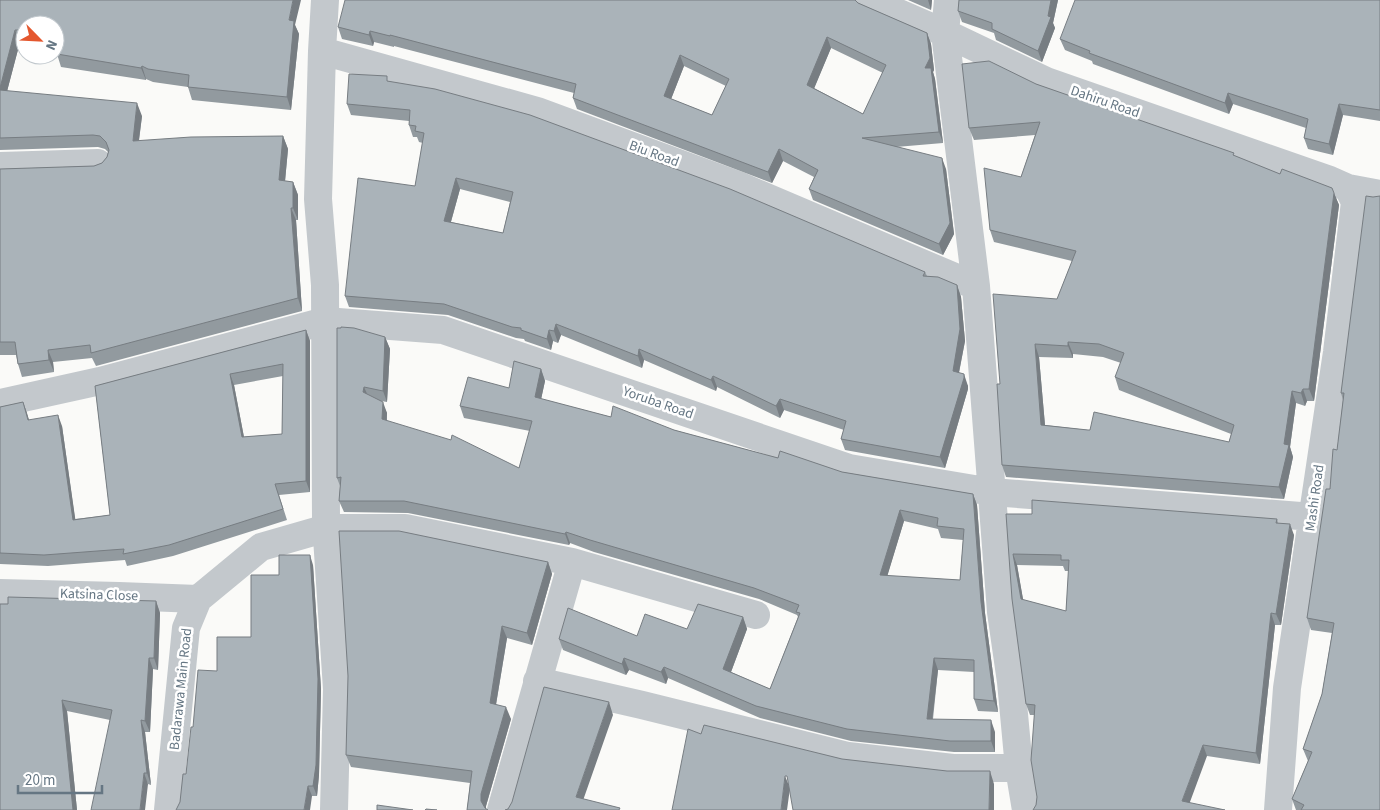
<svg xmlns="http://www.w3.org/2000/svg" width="1380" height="810" font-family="'Source Sans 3',sans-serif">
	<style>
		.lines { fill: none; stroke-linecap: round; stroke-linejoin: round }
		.minor { stroke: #c3c8cc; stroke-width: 28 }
		.wall { fill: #929a9f; fill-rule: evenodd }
		.shaded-wall { fill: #777d82 }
		.building { fill: #aab3b9; stroke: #777d82; fill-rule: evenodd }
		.labels { text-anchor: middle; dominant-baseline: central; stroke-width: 5; stroke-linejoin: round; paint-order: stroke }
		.street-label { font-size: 14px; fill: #657683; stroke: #fff }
	</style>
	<rect width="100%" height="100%" fill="#fafaf8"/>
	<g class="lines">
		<!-- minor -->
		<path class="minor" d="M325 0 322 51 318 199 325 285 326 522 337 689 334 810
			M869 0 945 33 1046 81 1330 180 1348 188 1380 194
			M948 0 945 33 976 286 1001 612 1011 682 1019 768 1026 810
			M322 51 537 111 740 186 976 286
			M0 166 98 163
			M0 403 100 381 325 321 443 330 849 468 992 492 1313 517
			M0 593 119 596 198 599
			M537 681 642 705 848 756 953 768H1019
			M168 810 186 628 198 599 261 547 327 528H405L572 562 756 615
			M501 810 572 562
			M1278 810 1287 688 1337 352 1355 202 1348 188"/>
	</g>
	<!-- wall -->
	<path class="wall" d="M0 0 295 25 299 34 291 110 192 100 188 87 153 82 146 79V80L61 67 57 54 58 45H55V25H25V43L20 42 7 91 142 116 139 141 283 136 288 149 285 181 293 182 298 195V220H296L302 311 96 366 92 358 53 362 54 372 22 377 18 364 16 355H0V169L94 166 102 163 107 157 108 152 105 149 98 147 0 150Z
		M908 0H932L931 10Z
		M959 0H1058L1053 23 1055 28 1042 62 996 40 994 33 962 22 958 11Z
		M1380 0V121L1343 115 1333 155 1308 149 1304 138 1306 128 1233 104 1229 114 1093 64 1092 61 1065 50 1060 39Z
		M858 3 927 33 931 44 934 70 933 72 935 79 943 143 896 147 946 169 954 234 943 255 813 200 809 189 814 177 783 161 772 183 577 109 573 98 574 93 394 46V47L374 42 373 46 342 39 338 27ZM831 48 883 73 863 114 814 88ZM684 66 726 86 712 115 671 99Z
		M389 81 925 272 927 276 957 285 961 297 965 341 959 373 968 386V389L945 468 845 450 841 439 844 430 784 410 780 418 717 387 716 391 644 360 642 368 561 335 558 343 553 341 551 350 525 341 524 339 516 338 448 315 349 307 345 296 415 186 423 143 419 142 417 137H413L409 125V121L351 115 347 104ZM460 189 510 202 503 233 451 222Z
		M1036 84 1235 156 1280 174 1334 193 1339 205 1314 401H1307L1305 406 1296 403 1290 447 1293 457 1284 499 1006 477 1002 465 1000 384 1057 299 1072 261 994 242 990 230 1021 177 1035 135 974 140 969 128ZM1073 354 1103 357 1121 363 1115 377 1119 390 1231 434 1229 442 1088 430 1045 425 1039 357 1073 358Z
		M1373 197 1380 810H1296L1292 799 1308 761 1303 749 1322 694 1332 633 1311 630 1307 618 1337 450 1343 400 1341 393Z
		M337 328 385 337 390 349 387 402 381 401 387 413V421L519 468 530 431 464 418 460 406 509 388 541 369 545 381 541 399 611 417 674 430 778 458 842 472 973 494 977 505 985 613 998 712 978 711 974 699V672L938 670 933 719 995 732V752H954L851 741 760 718 668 678 666 684 629 670 626 675 563 650 559 639 637 636 687 629 743 617 747 629 731 672 770 689 798 617 797 615 759 599 594 552 570 543 569 545 408 513 344 512 339 501 340 486 337 478ZM904 521 938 529 941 538 963 540 960 580 887 576Z
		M306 330 310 341V492L279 495 287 520 173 556 127 566 125 560 48 566 0 564V407L23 402 29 420 62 426 75 519 110 515 95 386ZM283 376 282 434 244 437 234 385Z
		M1006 514 1277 519 1278 523 1294 535 1281 625H1275L1260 764 1207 756 1036 805 1037 797 1034 715H1030L1026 704ZM1017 565 1063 566 1065 571H1069L1066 611 1023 600Z
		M548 562 552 574 532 645 507 638 496 705 511 719 486 806 467 810 470 783 351 767 346 755Z
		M313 565 321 689 319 775 317 796H312L180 802 186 774 193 727 217 671 251 637 279 575Z
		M156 601 160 613 158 670 153 669 150 732H145L151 785 148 784 110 720 67 711 77 810H0V604Z"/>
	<!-- shaded-wall -->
	<path class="shaded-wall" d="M293 0H301L295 25 299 34 291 110 287 97 289 20Z
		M928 0H932L931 10Z
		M1051 0H1058L1053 23 1055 28 1042 62 1038 51 1048 16Z
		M15 30 20 42 4 103 0 92V88Z
		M370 31 374 42 373 46 369 35Z
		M927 33 931 44 934 70 933 72 935 79 943 143 939 132 925 68Z
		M827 37 831 48 811 96 807 85Z
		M680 55 684 66 668 107 664 96Z
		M142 66 146 79V80L141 68Z
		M1228 93 1233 104 1229 114 1225 103Z
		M137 103 142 116 137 154 133 141Z
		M1339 104 1343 115 1333 155 1329 144Z
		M283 136 288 149 284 192 279 180Z
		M779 149 783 161 772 183 768 172Z
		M942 158 946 169 954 234 943 255 939 244Z
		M456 178 460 189 448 232 444 221Z
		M293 182 298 195V220L293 208Z
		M1334 193 1339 205 1314 401 1309 389Z
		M291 208 296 220 302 311 298 298Z
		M957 285 961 297 965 341 957 382 953 371Z
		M556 324 561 335 558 343 554 331Z
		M306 330 310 341V492L306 481Z
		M549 330 553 341 551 350 547 339Z
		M385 337 390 349 387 402 383 391Z
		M1068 342 1073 354V358L1068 346Z
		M1035 344 1039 357 1046 437 1041 425Z
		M639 349 644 360 642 368 638 356Z
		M48 350 53 362 54 372 49 360Z
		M541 369 545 381 539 409 535 397Z
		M230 374 234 385 246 448 242 437Z
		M964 374 968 386V389L945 468 940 457Z
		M713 376 717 387 716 391 711 380Z
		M364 387 369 398 363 392Z
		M1303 389 1307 401 1305 406 1301 393Z
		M1292 391 1296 403 1290 447 1293 457 1284 499 1279 487 1284 444Z
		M780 399 784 410 780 418 776 406Z
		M23 402 27 413 32 431 28 420Z
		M383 402 387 413 386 431 382 419Z
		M58 415 62 426 77 531 73 520Z
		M973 494 977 505 985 613 998 712 994 701 981 602Z
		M900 510 904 521 884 587 880 575Z
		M1290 524 1294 535 1281 625 1276 614Z
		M566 532 570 543 569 545 565 534Z
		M1013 554 1017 565 1025 610 1021 599Z
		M310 555 313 565 321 689 319 775 317 796 313 786Z
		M548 562 552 574 532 645 527 633Z
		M156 601 160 613 158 670 154 658Z
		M1271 613 1275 625 1260 764 1256 753Z
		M743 617 747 629 728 680 723 669Z
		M502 626 507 638 494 716 490 703Z
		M149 658 153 669 150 732 145 721Z
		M624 658 629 670 626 675 622 664Z
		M934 658 938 670 931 730 927 719Z
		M664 667 668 678 666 684 661 672Z
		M62 700 67 711 77 810H73Z
		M609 702 613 715 580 809 576 797Z
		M506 707 511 719 486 806V810L481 801V794Z
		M141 720 145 732 151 785 147 773Z
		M991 720 995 732V752L991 741Z
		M1203 745 1207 756 1187 810 1182 801Z
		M990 771 994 784V810H989Z
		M144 773 148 784 145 810H140Z
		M785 776 790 788 787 810H781Z
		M308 786 312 796 310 810H304Z"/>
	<!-- building -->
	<path class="building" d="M0 0H293L289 20 294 21 287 97 188 87 189 75 148 69 142 66 141 68 57 54 60 33 55 32V25H25V30H15L0 88Z
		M345 0H855L858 3 927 33 930 58 925 68H931L939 132 862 138 942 158 950 223 939 244 809 189 818 170 779 149 768 172 573 98 576 84 390 35V36L370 31 369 35 338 27ZM827 37 886 65 863 114 807 85ZM680 55 729 79 712 115 664 96Z
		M959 0H1051L1048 16 1051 17 1038 51 992 29V23L958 11Z
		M1075 0H1380V110L1339 104 1329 144 1304 138 1308 119 1228 93 1225 103 1089 53 1090 51 1060 39Z
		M989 61 1036 84 1234 153 1233 155 1280 174 1282 169 1332 188 1334 193 1309 389H1303L1301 393 1292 391 1284 444 1289 445 1279 487 1002 465 997 384H1000L993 294 1057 299 1076 251 990 230 984 168 1021 177 1040 122 969 128 962 64ZM1068 342 1099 344 1124 353 1115 377 1234 425 1229 442 1094 412 1090 430H1088L1041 425 1035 344 1068 346Z
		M349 74 387 76V81L435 89 530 115 730 189 925 272 923 276 938 277 957 285 960 329 953 371 964 374V378L940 457 841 439 846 421 780 399 776 406 713 376 711 380 639 349 638 356 556 324 554 331 549 330 547 339 521 330V328L512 327 444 304 345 296 358 178 415 186 424 133 415 131 416 126 409 125 410 110 347 104ZM456 178 513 192 503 233 444 221Z
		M0 90 137 103 133 141 191 137 283 136 279 180 293 182V208H291L298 298 91 353 90 345 48 350 49 360 18 364 15 342H0V169L94 166 102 163 107 157 109 150 106 142 100 136 93 135 0 138Z
		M1366 196 1373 197 1380 196V810H1301L1304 805 1292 799 1312 752 1303 749 1322 694 1334 623 1307 618 1326 489H1330L1333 449 1337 450 1344 393H1341Z
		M341 327 354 328 385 337 383 391 364 387 363 392 383 402 382 419 451 440 452 435 519 468 532 421 460 406 468 377 509 388 514 361 541 369 535 397 611 417 613 406 674 430 778 458 780 451 842 472 973 494 981 602 994 701 974 699V660L934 658 927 719 991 720V741H950L847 729 756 706 664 667 661 672 624 658 622 664 559 639 568 608 637 636 645 614 687 629 698 604 743 617 723 669 770 689 800 613 796 612 799 605 754 588 590 540 566 532 565 534 404 501H339L341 477 337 478V328H341ZM900 510 938 518 937 526 964 529 960 580 880 575Z
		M306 330V481L275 484 283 509 169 545 123 554 124 549 44 555 0 553V407L23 402 28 420 58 415 73 520 110 515 95 386ZM283 364 282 434 242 437 230 374Z
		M1032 500 1277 519 1276 523 1290 524 1276 614 1271 613 1256 753 1203 745 1182 801 1225 810H1033L1036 805 1037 797 1031 760 1035 705 1026 704 1012 599 1006 514H1032ZM1013 554 1061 555V560H1069L1066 611 1021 599Z
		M339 531H399L548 562 527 633 502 626 490 703 506 707 481 794V801L485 808 488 810H467L472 771 346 755 348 676Z
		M279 555H310L318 679 316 765 313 786H308L304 810H176L180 802 183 774H186L191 727H193L198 670 217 671V637H251V575H279Z
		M8 597 156 601 154 658H149L145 721 141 720 147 773H144L140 810H91L112 710 62 700 73 810H0V604H8Z
		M544 687 609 702 576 797 620 808 619 810H505L508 809 512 802Z
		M704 725 842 759 947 771H990L989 810H793L787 776H785L781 810H672L688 729 701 734Z
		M377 805 413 810H377Z
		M426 809 437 810H425Z"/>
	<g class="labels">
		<!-- street labels -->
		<g class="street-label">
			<text transform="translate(1105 102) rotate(19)">Dahiru Road</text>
			<text transform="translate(654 154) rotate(20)">Biu Road</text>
			<text transform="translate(658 403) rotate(19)">Yoruba Road</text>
			<text transform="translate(1315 498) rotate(-82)">Mashi Road</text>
			<text transform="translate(99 595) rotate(2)">Katsina Close</text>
			<text transform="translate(181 689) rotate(-84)">Badarawa Main Road</text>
		</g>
	</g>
	<!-- north arrow -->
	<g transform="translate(40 40) rotate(114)"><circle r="24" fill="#ffffff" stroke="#c1c8cd"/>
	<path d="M0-4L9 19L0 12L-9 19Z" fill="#e4572e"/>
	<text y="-8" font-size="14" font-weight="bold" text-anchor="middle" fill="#657683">N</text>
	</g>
	<!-- scale -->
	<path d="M18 785v8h84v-8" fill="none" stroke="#657683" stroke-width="2.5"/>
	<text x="25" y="785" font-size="15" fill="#657683" stroke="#ffffff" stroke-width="4" paint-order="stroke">20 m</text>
</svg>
